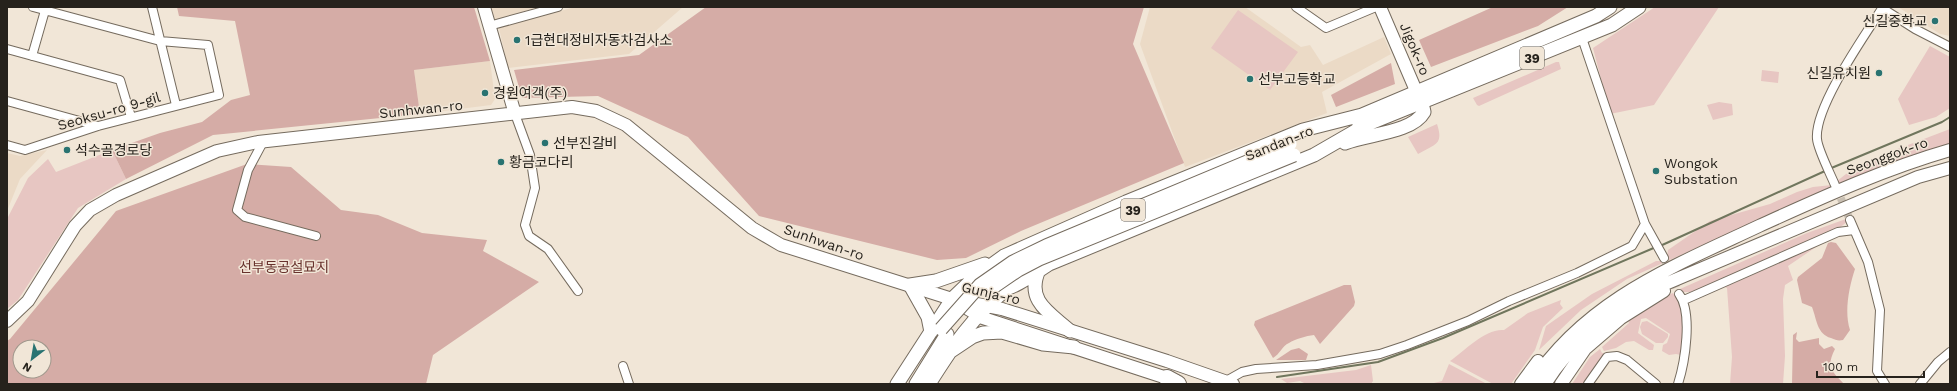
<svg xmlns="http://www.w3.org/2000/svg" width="1957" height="391" font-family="'Work Sans','Noto Sans KR',sans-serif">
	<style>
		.built { fill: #ebdac6 }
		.green { fill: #e7c6c2 }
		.forest { fill: #d5aca6; fill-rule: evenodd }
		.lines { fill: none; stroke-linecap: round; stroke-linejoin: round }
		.stream { stroke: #70765d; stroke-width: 2 }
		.street-tunnel { stroke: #c8bfb2; stroke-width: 8; stroke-dasharray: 8 4; stroke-linecap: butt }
		.street-casing { stroke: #756b5e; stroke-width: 10 }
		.secondary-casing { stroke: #756b5e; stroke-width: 14 }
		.primary-casing { stroke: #756b5e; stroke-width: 15 }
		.highway-casing { stroke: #756b5e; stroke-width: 18 }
		.street { stroke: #fff; stroke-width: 8 }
		.secondary { stroke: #fff; stroke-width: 12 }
		.primary { stroke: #fff; stroke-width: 13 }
		.highway { stroke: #fff; stroke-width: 16 }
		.primary-bridge-casing { stroke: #756b5e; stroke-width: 15; stroke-linecap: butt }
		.primary-bridge { stroke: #fff; stroke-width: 13 }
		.poi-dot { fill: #297371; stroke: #f1e6d7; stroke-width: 1.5 }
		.labels { text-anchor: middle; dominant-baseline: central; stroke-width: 3; stroke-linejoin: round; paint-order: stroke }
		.shield { fill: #f1e6d7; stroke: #635d54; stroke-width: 1 }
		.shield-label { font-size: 13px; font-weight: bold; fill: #26221c }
		.poi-label { font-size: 14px; fill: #26221c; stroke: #f1e6d7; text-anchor: start }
		.street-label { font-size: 14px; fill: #26221c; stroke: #f1e6d7 }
		.park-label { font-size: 14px; fill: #68322d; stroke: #f1e6d7 }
	</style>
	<rect width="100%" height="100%" fill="#f1e6d7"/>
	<!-- built -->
	<path class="built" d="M491 7H538L494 21Z
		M575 7H683L629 54 508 68 499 28Z
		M1150 7H1245L1301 47 1310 45 1323 65 1384 37 1391 54 1322 92 1327 113 1185 167 1140 44Z
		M1898 7H1950V36L1940 34Z
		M490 61 495 99 491 105 420 114 414 70Z
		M47 150 20 179 7 211V153L20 156Z"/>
	<!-- green -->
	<path class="green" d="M1655 7H1719L1654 105 1610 114 1593 48Z
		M1238 10 1298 52 1270 90 1211 48Z
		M1930 46 1950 57V108L1936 117 1909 125 1898 99Z
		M1556 62H1559L1561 69 1479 106 1477 105 1473 98Z
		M1762 70 1779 72 1778 83 1761 81Z
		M1719 102 1732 104 1733 115 1713 120 1707 105Z
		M1437 124C1444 145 1435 144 1418 154L1408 137Z
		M1950 129V145L1769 216 1627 279 1581 310 1539 350 1546 326 1556 319 1592 294 1656 261H1660L1667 257 1668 250 1710 221 1770 204 1797 192 1813 187 1832 185 1846 174 1887 153Z
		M112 150 126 179 78 208 18 300 7 309V219L28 178 48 159 56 172Z
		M1846 219 1847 222 1839 228 1691 292H1683L1680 289 1807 233Z
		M1819 245 1788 266 1793 280 1785 285 1783 299 1785 356 1783 384H1730L1732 357 1727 288 1725 287Z
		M1673 293C1676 296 1678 296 1679 300 1686 312 1685 342 1681 355L1676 354 1669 355 1662 351 1663 345 1667 343 1670 334 1646 318 1641 319 1638 333 1654 345 1653 350H1649L1634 341 1626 342 1616 348 1604 351 1602 347 1629 323 1628 319 1663 297Z
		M1561 300 1560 304 1563 308 1543 327 1535 350 1511 384H1493L1450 361C1464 351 1486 328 1504 330L1528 313Z
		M1647 321 1668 334V337L1663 343H1656L1642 334 1640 327 1642 322Z
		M1600 349 1602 353H1606L1584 384H1572L1590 357Z
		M1449 364 1487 384H1430L1442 381Z
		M1371 365 1373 381 1371 384H1306L1300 381 1287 383 1281 379 1356 370Z"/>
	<!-- forest -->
	<path class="forest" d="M177 7H474L490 61 414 70 420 114 213 135 126 179 112 150 160 133 202 122 231 100 250 95 235 21 179 16Z
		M706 7H1144L1133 44 1184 163 1021 231 966 258 937 260 759 216 688 137 598 96 522 98 514 70 639 55Z
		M1493 7H1568L1538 26 1431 67 1419 40Z
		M1391 63 1395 84 1336 107 1331 95Z
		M247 164 291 167 341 210 378 215 422 233 487 240 483 251 539 282 433 355 426 384H7V341L10 339 116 211ZM20 347H44V371H20Z
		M1831 242 1836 243 1855 269C1849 287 1844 312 1850 330L1843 340C1838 341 1836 340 1831 338 1817 334 1817 320 1812 307L1802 303 1797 280 1798 277 1822 258 1828 243Z
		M1344 285H1351L1355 302 1354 306 1320 344 1314 335C1306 336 1295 339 1289 343 1282 346 1280 354 1273 358L1254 325 1255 321Z
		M1797 332 1796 339 1799 342 1819 338V344L1824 349 1832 346 1835 349C1826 367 1831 370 1844 384H1792L1793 335Z
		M1299 348 1308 354 1306 360H1276L1291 350Z"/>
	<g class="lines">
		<!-- stream -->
		<path class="stream" d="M1829 169 1942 122 1950 117
			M1660 246 1825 171
			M1277 377 1378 362 1443 338 1656 247"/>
		<!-- street-tunnel -->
		<path class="street-tunnel" d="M1836 187 1850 220
			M1664 258 1679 294"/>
		<!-- street casing -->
		<g class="street-casing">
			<path id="street" d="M152 7 176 105
				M1296 7 1326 28 1376 7
				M1882 8 1915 29 1950 47
				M489 26 558 7
				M1582 38 1645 224 1664 258
				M7 49 120 80 131 117
				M32 56 46 7
				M7 101 98 126
				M515 114 530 155 535 188 525 225 529 236 548 249 578 291
				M263 142 248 170 237 210 245 217 316 236
				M7 145 25 150 98 126 219 95 208 45 160 41 33 7
				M1835 185C1830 173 1818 150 1817 139 1814 107 1865 35 1883 7
				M1850 220 1868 262 1880 310 1877 371 1885 384
				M1684 300 1838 232 1854 230
				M623 366 629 384
				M1226 381 1242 372 1256 369 1317 365 1380 354 1407 345 1468 321 1509 301 1577 273 1632 246 1645 224
				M1588 384 1607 357 1617 356 1627 360 1656 384
				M1678 384C1685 362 1693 313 1679 294
				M1920 384 1938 362 1950 352"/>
		</g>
		<!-- secondary casing -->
		<g class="secondary-casing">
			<path id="secondary" d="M484 7 515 114
				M1380 7 1420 100
				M958 303 983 318 1176 381
				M7 321 28 301 75 226 90 210 116 195 217 151 258 142 572 107 596 111 626 125 752 228 781 245 952 299 1002 309 1167 361 1233 384
				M1521 384 1538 361
				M1531 384C1586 300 1672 267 1759 226 1821 198 1884 169 1950 150
				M1545 384C1571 343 1609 312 1651 290L1918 177 1950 168
				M1561 384 1585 349 1621 318 1664 291"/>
		</g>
		<!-- primary casing -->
		<g class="primary-casing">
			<path id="primary" d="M1355 118 1596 16 1610 7
				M1358 128 1612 25 1639 7
				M1345 143C1367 134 1412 133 1424 112L1422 103
				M1039 270C1025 301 1050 313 1070 331
				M986 282C989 287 993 290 999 290 1011 291 1038 271 1049 264L1314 155 1366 125
				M931 332 928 317 910 285 936 281 985 264
				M951 351 972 337 983 333 1002 332 1043 344 1074 347
				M897 384 952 299 975 277 1004 256 1126 202 1303 130 1362 115
				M916 384 947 334
				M929 384C953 346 972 317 1007 289"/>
		</g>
		<!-- highway casing -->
		<g class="highway-casing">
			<path id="highway" d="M1167 378 1178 384"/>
		</g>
		<!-- street -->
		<use href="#street" class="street"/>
		<!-- secondary -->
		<use href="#secondary" class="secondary"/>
		<!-- primary -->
		<use href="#primary" class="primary"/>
		<!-- highway -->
		<use href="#highway" class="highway"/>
		<!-- primary-bridge casing -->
		<g class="primary-bridge-casing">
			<path id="primary-bridge" d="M993 287 1018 270 1039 259 1294 155
				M941 329 980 285 1013 262 1046 246 1290 144"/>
		</g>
		<!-- primary-bridge -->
		<use href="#primary-bridge" class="primary-bridge"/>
	</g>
	<!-- markers -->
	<g class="poi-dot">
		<circle cx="1935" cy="21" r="4"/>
		<circle cx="517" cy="40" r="4"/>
		<circle cx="1879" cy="73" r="4"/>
		<circle cx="1250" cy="79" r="4"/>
		<circle cx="485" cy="93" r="4"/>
		<circle cx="545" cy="143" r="4"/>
		<circle cx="67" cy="150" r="4"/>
		<circle cx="501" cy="162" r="4"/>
		<circle cx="1656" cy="171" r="4"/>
	</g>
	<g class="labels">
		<!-- shield labels -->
		<g class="shield">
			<rect x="1520" y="47" width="24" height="22" rx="3"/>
			<rect x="1121" y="199" width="24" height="22" rx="3"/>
		</g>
		<g class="shield-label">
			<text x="1532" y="58">39</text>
			<text x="1133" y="210">39</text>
		</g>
		<!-- poi labels -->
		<g class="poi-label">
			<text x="1927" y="21" text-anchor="end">신길중학교</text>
			<text x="525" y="40">1급현대정비자동차검사소</text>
			<text x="1871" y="73" text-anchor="end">신길유치원</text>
			<text x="1258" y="79">선부고등학교</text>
			<text x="493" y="93">경원여객(주)</text>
			<text x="553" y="143">선부진갈비</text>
			<text x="75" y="150">석수골경로당</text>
			<text x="509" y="162">황금코다리</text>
			<text x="1664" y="163">Wongok<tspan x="1664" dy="16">Substation</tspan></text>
		</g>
		<!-- street labels -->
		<g class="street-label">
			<text transform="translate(1415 49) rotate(67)">Jigok-ro</text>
			<text transform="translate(421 109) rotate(-6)">Sunhwan-ro</text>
			<text transform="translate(109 111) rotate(-16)">Seoksu-ro 9-gil</text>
			<text transform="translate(1279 143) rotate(-22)">Sandan-ro</text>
			<text transform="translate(1887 156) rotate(-20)">Seonggok-ro</text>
			<text transform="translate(824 242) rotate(19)">Sunhwan-ro</text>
			<text transform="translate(991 293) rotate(13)">Gunja-ro</text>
		</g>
		<!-- park labels -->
		<g class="park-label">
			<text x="284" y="267">선부동공설묘지</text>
		</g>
	</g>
	<!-- border -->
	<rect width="1957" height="391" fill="none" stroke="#26221c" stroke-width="16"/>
	<!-- north arrow -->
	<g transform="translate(32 359) rotate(211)"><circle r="19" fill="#f1e6d7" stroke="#a0988c"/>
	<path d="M0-3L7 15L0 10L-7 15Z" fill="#297371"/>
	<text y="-6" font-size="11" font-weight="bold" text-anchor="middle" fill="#26221c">N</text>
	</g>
	<!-- scale -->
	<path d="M1817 371v6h107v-6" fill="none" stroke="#26221c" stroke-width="2"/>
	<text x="1823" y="371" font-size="12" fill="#26221c" stroke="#f1e6d7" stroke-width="3" paint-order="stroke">100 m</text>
</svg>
